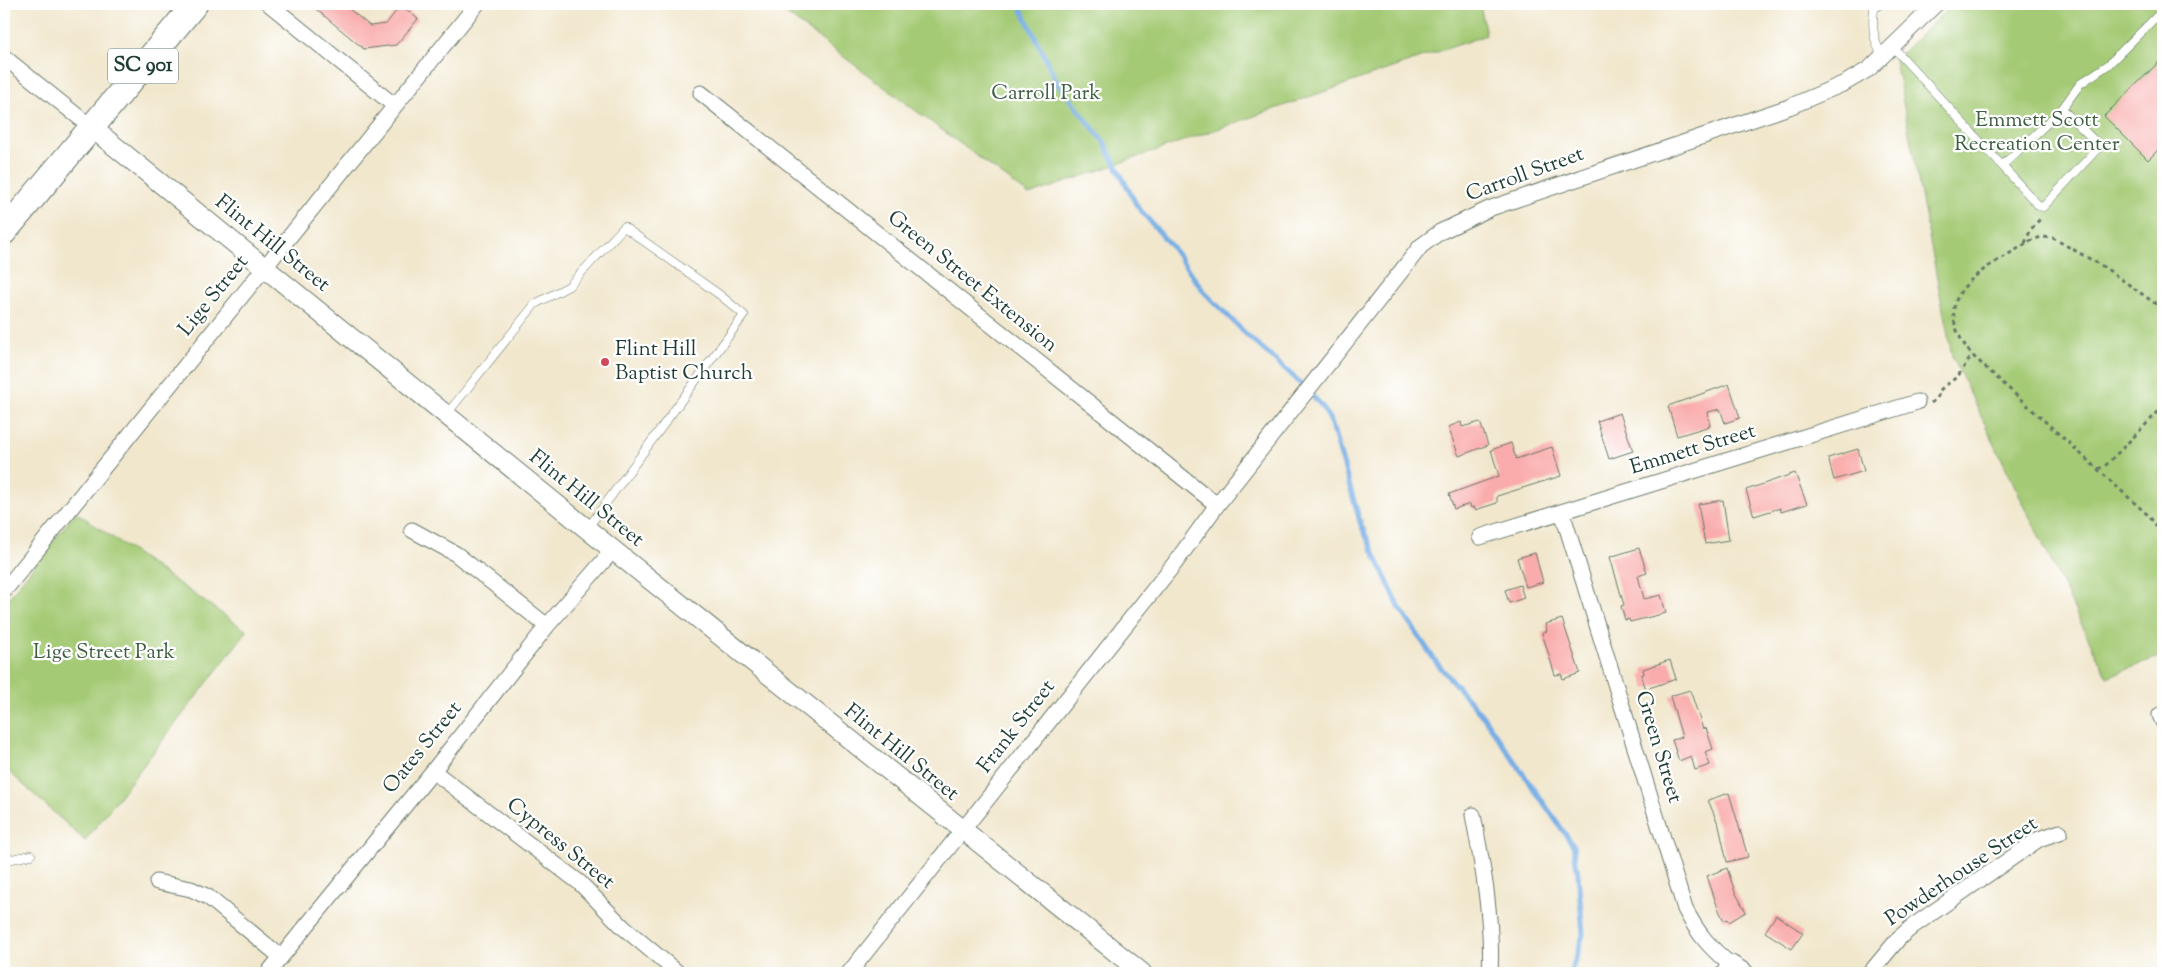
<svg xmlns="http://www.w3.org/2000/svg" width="2167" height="977" font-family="'Sorts Mill Goudy',serif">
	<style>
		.green { fill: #a4ca75; stroke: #628454 }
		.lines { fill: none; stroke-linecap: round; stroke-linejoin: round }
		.stream { stroke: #76aee5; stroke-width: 5 }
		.building { fill: #f9acab }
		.service-casing { stroke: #68786a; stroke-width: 9 }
		.minor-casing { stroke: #68786a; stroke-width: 17 }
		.tertiary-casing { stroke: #68786a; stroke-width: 21 }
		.trunk-casing { stroke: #68786a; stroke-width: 27 }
		.path { stroke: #68786a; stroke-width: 3; stroke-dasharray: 4 4; stroke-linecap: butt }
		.service { stroke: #fff; stroke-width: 8 }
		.minor { stroke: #fff; stroke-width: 15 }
		.tertiary { stroke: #fff; stroke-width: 19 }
		.trunk { stroke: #fff; stroke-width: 25 }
		.poi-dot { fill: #d1495b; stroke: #fff; stroke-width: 2 }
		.labels { text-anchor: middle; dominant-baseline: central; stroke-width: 4.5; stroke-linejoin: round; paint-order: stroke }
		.shield { fill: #fff; stroke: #627771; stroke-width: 1 }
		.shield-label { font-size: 20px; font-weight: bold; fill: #1f3d34 }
		.park-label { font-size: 21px; fill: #406044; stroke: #fff }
		.street-label { font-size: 21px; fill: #1f3d34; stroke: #fff }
		.poi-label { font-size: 21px; fill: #1f3d34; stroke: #fff; text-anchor: start }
	</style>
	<rect width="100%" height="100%" fill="#fff"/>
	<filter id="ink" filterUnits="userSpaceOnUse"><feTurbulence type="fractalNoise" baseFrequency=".02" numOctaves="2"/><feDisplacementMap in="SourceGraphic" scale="10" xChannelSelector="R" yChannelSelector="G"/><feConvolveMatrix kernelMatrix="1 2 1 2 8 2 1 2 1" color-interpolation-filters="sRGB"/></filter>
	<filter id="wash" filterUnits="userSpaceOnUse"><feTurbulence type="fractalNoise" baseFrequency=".0096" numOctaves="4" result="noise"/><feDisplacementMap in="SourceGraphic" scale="20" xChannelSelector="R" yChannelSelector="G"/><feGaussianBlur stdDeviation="1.12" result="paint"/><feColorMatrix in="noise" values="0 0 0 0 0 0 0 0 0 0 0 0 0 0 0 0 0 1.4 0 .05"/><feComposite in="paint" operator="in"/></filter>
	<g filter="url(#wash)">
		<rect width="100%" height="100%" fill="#f1e7cd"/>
		<!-- green -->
		<path class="green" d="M773 4H1480L1486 35 1029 195Z
			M1952 4H2163V655L2107 677 1952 356 1895 60Z
			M76 512 247 631 85 841 4 767V604Z"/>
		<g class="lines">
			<!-- stream -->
			<path class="stream" d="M1019 4 1058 84 1104 142 1137 206 1171 246 1205 293 1250 338 1294 377 1322 406 1331 422 1361 525 1399 607 1436 662 1485 719 1573 845 1578 874 1583 935 1571 973"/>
		</g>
		<g id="blocks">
			<!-- building -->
			<path class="building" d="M310 4H343L370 26 386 24 401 5 418 19 396 45 364 49Z
				M2163 58V145L2148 160 2104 116Z
				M1729 384 1740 418 1725 423 1720 409 1708 412 1710 426 1677 436 1668 406Z
				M1620 413 1633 451 1609 459 1597 421Z
				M1461 422 1462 427 1480 422 1488 445 1459 456 1448 427Z
				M1511 443 1516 459 1552 447 1561 476 1497 496V503L1475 510 1474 507 1471 508 1470 504 1454 509 1449 494 1499 476 1491 450Z
				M1858 449 1864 471 1834 480 1828 458Z
				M1795 473 1807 504 1781 512 1780 508 1754 516 1746 490Z
				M1723 500 1729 540 1705 544 1698 504Z
				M1639 548 1647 573 1638 576 1644 599 1661 595 1666 613 1630 622 1629 619 1625 620 1621 606 1624 605 1610 557Z
				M1535 553 1543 582 1526 587 1517 558Z
				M1520 585 1524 598 1509 603 1505 590Z
				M1562 619 1580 673 1563 679 1561 674 1555 675 1542 633 1547 631 1545 624Z
				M1670 660 1676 679 1646 689 1641 675 1644 674 1643 669Z
				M1690 690 1703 729 1706 728 1713 749 1705 752 1710 765 1695 770 1691 756 1679 761 1672 740 1682 737 1670 696Z
				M1729 793 1748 857 1727 862 1719 826 1708 800Z
				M1727 868 1735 892 1746 912 1729 922 1727 919 1724 921 1718 908 1707 876Z
				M1776 915 1803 933 1792 949 1765 932Z"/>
		</g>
	</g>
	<g filter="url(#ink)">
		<use href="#blocks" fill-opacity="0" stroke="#68786a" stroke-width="1"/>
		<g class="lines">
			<!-- service casing -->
			<g class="service-casing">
				<path id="service" d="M1880 4 1874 9C1872 27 1873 41 1883 57
					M1893 47 2039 206 2043 207 2100 146 2062 109
					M2002 166 2062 109 2080 84 2108 65 2163 10
					M446 415 535 304 569 286 624 227 720 295 744 315 587 529
					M4 855 12 859 31 855"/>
			</g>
			<!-- minor casing -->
			<g class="minor-casing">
				<path id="minor" d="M269 4 395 106
					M4 57 91 127
					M701 93 1217 505
					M1562 512 1685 909C1698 934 1709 947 1731 965
					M412 530 456 554 547 626
					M1480 537 1917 402
					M4 591 477 4
					M2160 715 2163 722
					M433 771 580 883 623 927 678 973
					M1473 815C1483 867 1493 920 1490 973
					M157 882 191 889 208 897 281 957
					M268 973 433 771 547 626 613 550
					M849 973 1175 563 1217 505 1421 246 1440 232 1491 208 1789 107 1845 83 1869 69 1936 4
					M1870 973 1899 938 1913 926 2039 839 2060 832"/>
			</g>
			<!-- tertiary casing -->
			<g class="tertiary-casing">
				<path id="tertiary" d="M91 127 613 550 1142 973
					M1726 973 1731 965 1744 973"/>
			</g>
			<!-- trunk casing -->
			<g class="trunk-casing">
				<path id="trunk" d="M4 232 195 4"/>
			</g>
			<!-- path -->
			<path class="path" d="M2025 243 2031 229 2042 217
				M2163 309 2104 267 2053 238 2041 237 2030 241C1985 270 1922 293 1972 355L2149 516 2163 535
				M1931 403 1937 398 1941 389 1958 376 1972 355
				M2098 469 2105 466 2163 407"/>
			<!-- service -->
			<use href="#service" class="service"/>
			<!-- minor -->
			<use href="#minor" class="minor"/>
			<!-- tertiary -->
			<use href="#tertiary" class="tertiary"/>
			<!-- trunk -->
			<use href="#trunk" class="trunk"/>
		</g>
	</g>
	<!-- markers -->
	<circle class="poi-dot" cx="605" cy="362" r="5"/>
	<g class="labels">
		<!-- shield labels -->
		<rect class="shield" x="108" y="48.5" width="70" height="35" rx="4"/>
		<g class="shield-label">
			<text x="143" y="66">SC 901</text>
		</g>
		<!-- park labels -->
		<g class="park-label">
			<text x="1046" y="94">Carroll Park</text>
			<text x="2037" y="121">Emmett Scott<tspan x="2037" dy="24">Recreation Center</tspan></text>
			<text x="104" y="653">Lige Street Park</text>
		</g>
		<!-- street labels -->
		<g class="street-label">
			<text transform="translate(1525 175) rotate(-20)">Carroll Street</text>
			<text transform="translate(272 244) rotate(39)">Flint Hill Street</text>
			<text transform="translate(972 282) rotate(39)">Green Street Extension</text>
			<text transform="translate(214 296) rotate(-51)">Lige Street</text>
			<text transform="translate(1693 450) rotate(-17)">Emmett Street</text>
			<text transform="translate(586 499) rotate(39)">Flint Hill Street</text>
			<text transform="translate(1017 727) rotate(-52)">Frank Street</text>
			<text transform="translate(1658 747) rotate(73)">Green Street</text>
			<text transform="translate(423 748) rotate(-51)">Oates Street</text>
			<text transform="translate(901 753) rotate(39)">Flint Hill Street</text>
			<text transform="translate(560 844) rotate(39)">Cypress Street</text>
			<text transform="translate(1962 872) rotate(-34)">Powderhouse Street</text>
		</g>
		<!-- poi labels -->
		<g class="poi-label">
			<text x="615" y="350">Flint Hill<tspan x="615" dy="24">Baptist Church</tspan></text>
		</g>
	</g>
	<!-- margin -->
	<rect width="2167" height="977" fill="none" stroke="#fff" stroke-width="20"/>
</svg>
